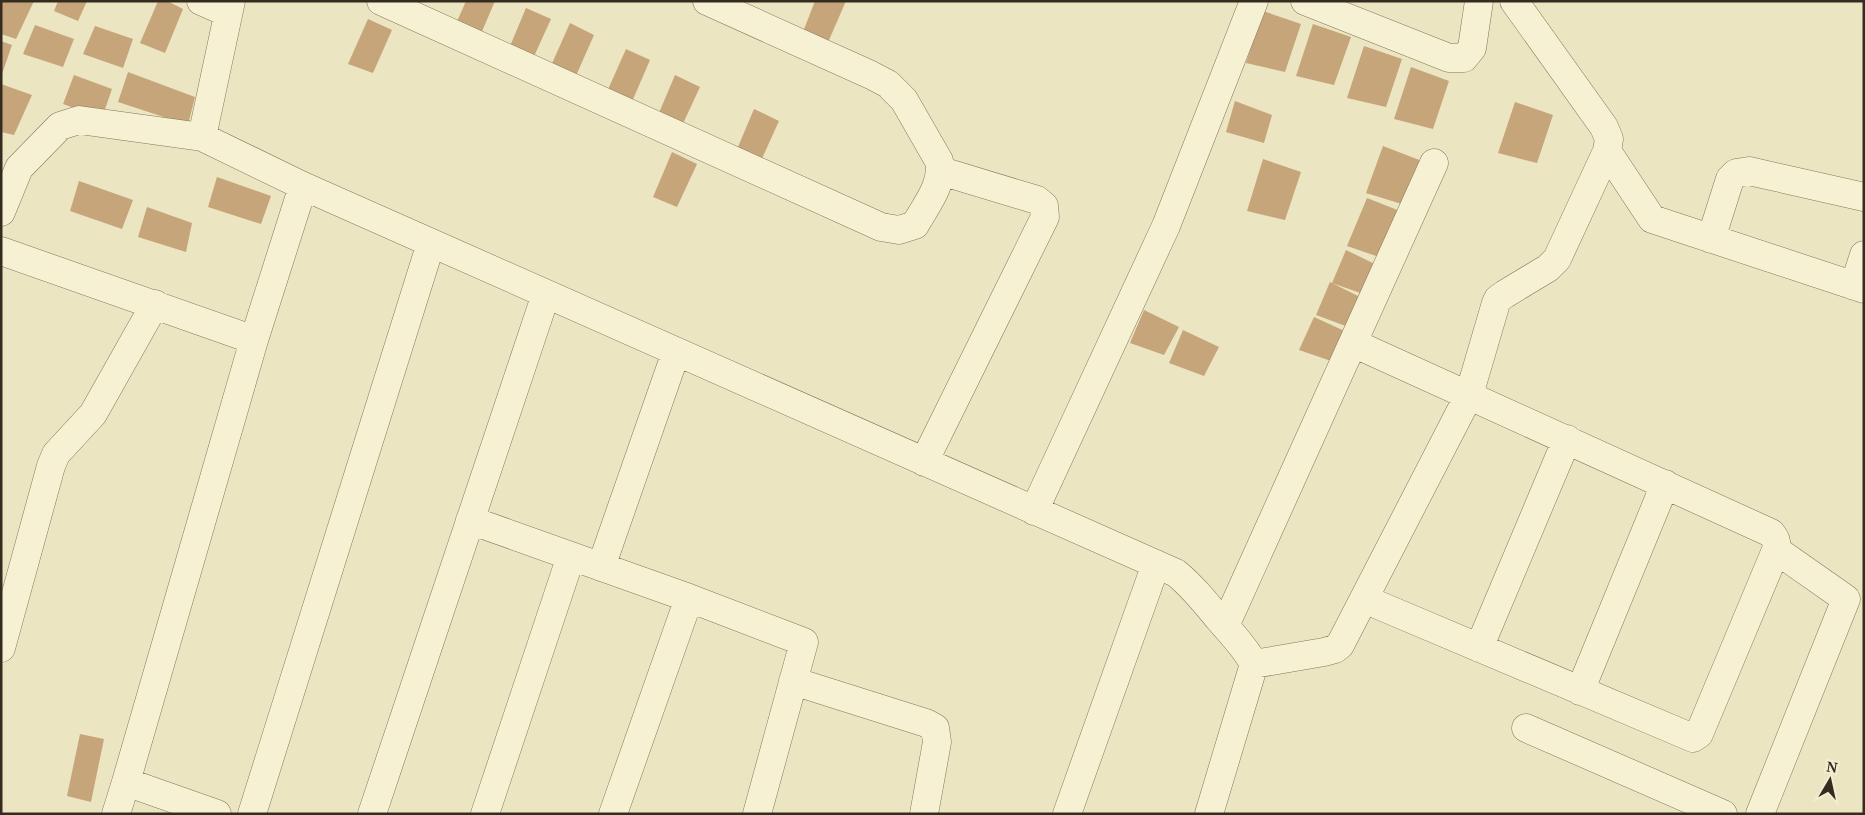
<svg xmlns="http://www.w3.org/2000/svg" width="1865" height="815" font-family="'Noto Serif',serif">
	<style>
		.building { fill: #c7a57a }
		.lines { fill: none; stroke-linecap: round; stroke-linejoin: round }
		.minor-casing { stroke: #84765a; stroke-width: 29 }
		.minor { stroke: #f7f1d4; stroke-width: 28 }
	</style>
	<rect width="100%" height="100%" fill="#ebe5c2"/>
	<!-- building -->
	<path class="building" d="M1 1H34L16 39 1 34Z
		M58 1H87L78 21 54 11Z
		M158 1H167L183 9 165 53 140 43Z
		M466 1H495L480 36 455 26Z
		M815 1H846L826 47 801 37Z
		M526 8 551 19 531 63 507 53Z
		M1263 11 1301 24 1285 72 1246 63Z
		M368 19 392 30 373 73 348 64Z
		M570 23 594 35 575 78 550 68Z
		M1313 24 1351 37 1334 85 1296 76Z
		M35 25 74 39 63 67 23 54Z
		M95 26 133 39 123 68 83 54Z
		M1 41 12 45 2 74H1Z
		M1364 46 1402 59 1386 107 1347 98Z
		M626 49 650 60 631 104 606 94Z
		M1411 67 1449 81 1433 129 1394 119Z
		M128 72 195 97 188 125 118 102Z
		M74 75 112 89 102 118 63 104Z
		M675 75 700 87 680 130 656 120Z
		M1 84 32 95 14 135 1 132Z
		M1235 101 1272 115 1264 143 1226 132Z
		M1515 102 1553 115 1537 163 1498 153Z
		M754 109 779 121 759 165 735 154Z
		M1383 146 1422 161 1405 205 1366 193Z
		M672 152 697 164 677 207 653 197Z
		M1263 159 1301 172 1285 220 1247 211Z
		M217 177 271 196 261 224 208 207Z
		M79 181 133 200 122 229 70 211Z
		M1367 198 1405 213 1382 258 1347 246Z
		M147 207 192 223 186 252 138 237Z
		M1346 250 1381 267 1366 295 1332 283Z
		M1330 282 1366 300 1351 328 1316 315Z
		M1144 310 1179 327 1164 355 1130 343Z
		M1314 317 1349 333 1334 362 1299 350Z
		M1183 330 1219 347 1204 376 1169 363Z
		M80 734 104 739 91 802 67 796Z"/>
	<g class="lines">
		<!-- minor casing -->
		<g class="minor-casing">
			<path id="minor" d="M201 1 228 13
				M381 1 881 227 899 230 915 225C926 205 944 184 939 161L904 100 888 84 871 75 707 1
				M1305 1 1449 58H1464L1472 48 1479 1
				M202 137 231 1
				M1607 151 1652 219 1864 289
				M1 212 19 168 60 126 79 120 202 137 303 186 1176 573C1192 586 1205 602 1218 618 1231 633 1245 647 1254 664L1209 814
				M1711 239 1730 179 1736 173 1749 171 1864 197
				M1 251 254 340
				M1854 286 1864 255
				M1353 343 1771 533C1776 539 1777 542 1776 550L1699 734 1693 738 1364 599
				M924 462 1045 217 1044 206 1037 200 941 171
				M1034 511 1166 226 1254 1
				M470 520 689 598
				M601 567 676 352
				M1225 626 1434 163
				M1 648 51 466 56 454 93 414 155 304
				M1479 648 1567 439
				M1254 664 1324 652 1335 649 1340 645 1469 395 1496 303 1498 299 1505 294 1548 268 1557 259 1607 151 1609 139 1604 127 1514 1
				M793 681 926 723 935 728 937 742 924 814
				M1580 691 1665 484
				M1526 728 1723 814
				M126 782 254 340 303 186
				M116 814 126 782 217 814
				M252 814 431 243
				M372 814 546 294
				M485 814 571 556
				M613 814 689 598 804 642 757 814
				M1067 814 1156 564
				M1760 814 1846 599 1776 550"/>
		</g>
		<!-- minor -->
		<use href="#minor" class="minor"/>
	</g>
	<!-- border -->
	<rect width="1865" height="815" fill="none" stroke="#342c1e" stroke-width="5"/>
	<!-- north arrow -->
	<g transform="translate(1830 780) rotate(9)" stroke="#f3eed1" stroke-width="4" paint-order="stroke">
	<path d="M0-4L9 19L0 12L-9 19Z" fill="#342c1e"/>
	<text y="-8" font-size="14" font-weight="bold" text-anchor="middle" fill="#342c1e">N</text>
	</g>
</svg>
